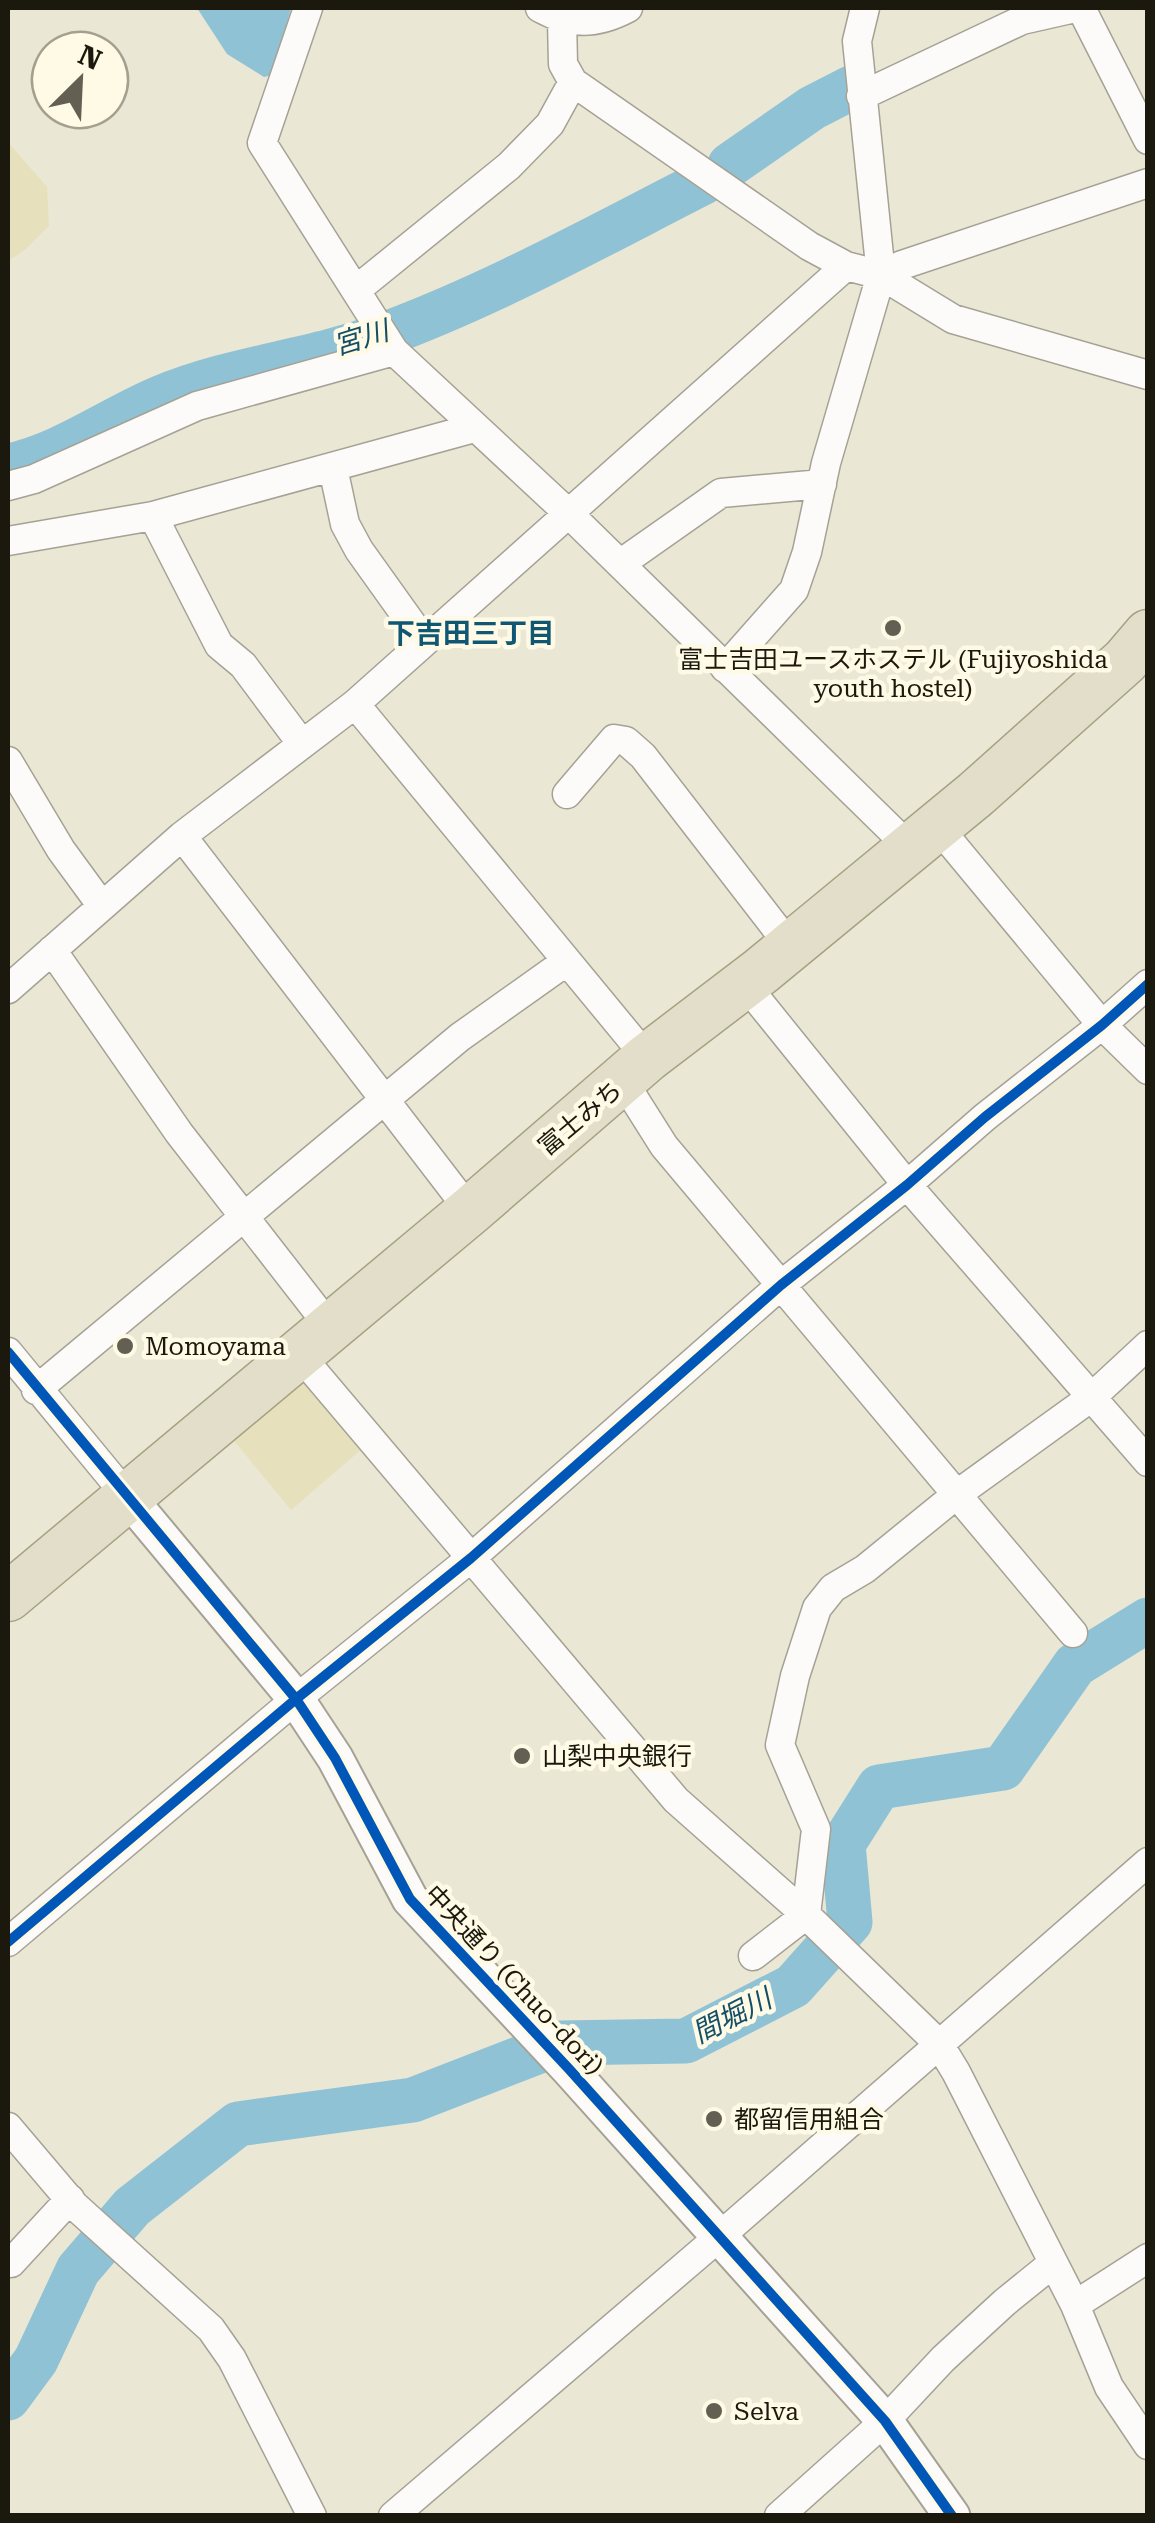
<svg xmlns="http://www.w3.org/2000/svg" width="1155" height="2523" font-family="'Roboto Serif','Noto Sans JP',serif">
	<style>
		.green { fill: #e7e0bd }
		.water { fill: #90c2d5 }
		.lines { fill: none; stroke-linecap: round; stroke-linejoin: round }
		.river { stroke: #90c2d5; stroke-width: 45 }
		.minor-casing { stroke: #a5a295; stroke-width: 31 }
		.tertiary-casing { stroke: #a5a295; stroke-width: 39 }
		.trunk-casing { stroke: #a6a181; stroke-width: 51 }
		.minor { stroke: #fcfbf9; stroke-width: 28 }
		.tertiary { stroke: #fcfbf9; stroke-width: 35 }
		.trunk { stroke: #e2deca; stroke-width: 48 }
		.cycleway-casing { stroke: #fefae6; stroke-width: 16 }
		.cycleway { stroke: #0057b8; stroke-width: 10 }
		.poi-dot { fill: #636053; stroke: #fefae6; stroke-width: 4 }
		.labels { text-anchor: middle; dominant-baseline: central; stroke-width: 9; stroke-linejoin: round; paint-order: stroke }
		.poi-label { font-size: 25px; fill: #1b180d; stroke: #fefae6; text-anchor: start }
		.street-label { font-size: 25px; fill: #1b180d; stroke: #fefae6 }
		.water-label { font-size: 28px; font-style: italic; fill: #154f67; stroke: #fefae6 }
		.neighbourhood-label { font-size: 28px; font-weight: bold; fill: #105773; stroke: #fefae6 }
	</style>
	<rect width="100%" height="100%" fill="#eae7d5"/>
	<!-- green -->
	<path class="green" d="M8 142 47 187 49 226 26 249 8 261Z
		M295 1368 363 1448 291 1510 221 1425Z"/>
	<!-- water -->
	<path class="water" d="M197 8H291L273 75 264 77 227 54Z"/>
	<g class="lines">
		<!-- river -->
		<path class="river" d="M730 165 812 108 851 88
			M8 466C62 455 110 419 160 398 231 368 309 362 380 336 492 295 598 236 704 182
			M8 2398 36 2360 78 2270 132 2207 238 2124 413 2100 560 2043 686 2041 793 1986 850 1922 843 1844 879 1787 1003 1768 1075 1665 1148 1620"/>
		<!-- minor casing -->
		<g class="minor-casing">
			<path id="minor" d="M308 8 262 143 394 351 567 512 910 848
				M540 8C571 25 596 25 628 8
				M1081 8 1148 140
				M562 20 563 64 573 82 809 246 846 266
				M861 96 1022 20 1075 8
				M881 275 902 265 1148 183
				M356 290 509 166 550 124 573 82
				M333 468 345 524 359 550 424 641
				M8 486 34 479 197 406 394 351
				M153 516 219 645 243 665 302 744
				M8 541 153 516 474 428
				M620 564 721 493 822 484
				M725 668 794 590 807 552 826 463 881 275 857 41 865 8
				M355 704 647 1058
				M8 761 61 850 102 906
				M567 794 614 739 626 741 643 756 790 946
				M937 826 1102 1025 1148 1070
				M182 836 470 1211
				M52 950 179 1133 329 1326
				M744 983 907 1185 1148 1462
				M8 989 182 836 355 704 846 266 881 275 953 319 1148 375
				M623 1081 664 1146 1073 1633
				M8 1352 126 1495
				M298 1353 676 1800 806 1915 939 2044 956 2072 1075 2305 1109 2387 1148 2445
				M36 1390 460 1037 567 961
				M8 1942 296 1699 471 1558 781 1285 907 1185 985 1117 1102 1025 1148 984
				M753 1956 806 1915 816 1829 780 1745 795 1676 817 1608 833 1588 865 1569 956 1495 1093 1396 1148 1345
				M8 2127 75 2206 211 2329 232 2359 312 2516
				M8 2259 11 2263 70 2199
				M1075 2305 1148 2258
				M393 2516 720 2236 1148 1862
				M779 2516 885 2421 943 2359 1005 2302 1052 2264"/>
		</g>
		<!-- tertiary casing -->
		<g class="tertiary-casing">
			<path id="tertiary" d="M126 1495 296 1699 335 1758 410 1899 569 2069 885 2421 952 2516"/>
		</g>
		<!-- trunk casing -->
		<g class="trunk-casing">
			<path id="trunk" d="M8 1597 470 1211 647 1058 761 971 976 794 1125 661 1148 634"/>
		</g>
		<!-- minor -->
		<use href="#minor" class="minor"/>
		<!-- tertiary -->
		<use href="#tertiary" class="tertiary"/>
		<!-- trunk -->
		<use href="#trunk" class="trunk"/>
		<!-- cycleway casing -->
		<g class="cycleway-casing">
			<path id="cycleway" d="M8 1352 296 1699 335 1758 410 1899 569 2069 885 2421 952 2516
				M8 1942 296 1699 471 1558 781 1285 907 1185 985 1117 1102 1025 1148 984"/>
		</g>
		<!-- cycleway -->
		<use href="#cycleway" class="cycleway"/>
	</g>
	<!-- markers -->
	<g class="poi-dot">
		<circle cx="893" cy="628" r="10"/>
		<circle cx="125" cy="1346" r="10"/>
		<circle cx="522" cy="1756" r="10"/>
		<circle cx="714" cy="2119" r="10"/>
		<circle cx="714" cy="2411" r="10"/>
	</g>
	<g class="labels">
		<!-- poi labels -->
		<g class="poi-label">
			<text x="893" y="659" text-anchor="middle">富士吉田ユースホステル (Fujiyoshida<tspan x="893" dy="29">youth hostel)</tspan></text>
			<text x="145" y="1346">Momoyama</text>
			<text x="542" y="1756">山梨中央銀行</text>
			<text x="734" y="2119">都留信用組合</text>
			<text x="734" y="2411">Selva</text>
		</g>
		<!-- street labels -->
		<g class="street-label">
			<text transform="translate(580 1118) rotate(-40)">富士みち</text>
			<text transform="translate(514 1980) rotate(47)">中央通り (Chuo-dori)</text>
		</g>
		<!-- water labels -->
		<g class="water-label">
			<text transform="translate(361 338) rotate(-17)">宮川</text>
			<text transform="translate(732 2016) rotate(-27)">間堀川</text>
		</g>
		<!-- neighbourhood labels -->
		<g class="neighbourhood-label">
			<text x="471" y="633">下吉田三丁目</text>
		</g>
	</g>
	<!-- border -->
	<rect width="1155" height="2523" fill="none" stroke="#1b180d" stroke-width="20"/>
	<!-- north arrow -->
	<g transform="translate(80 80) rotate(24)"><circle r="48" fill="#fefae6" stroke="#a3a08f" stroke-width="2.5"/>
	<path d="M0-8L18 38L0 25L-18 38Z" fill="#636053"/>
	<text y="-15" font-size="28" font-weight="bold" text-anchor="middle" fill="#1b180d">N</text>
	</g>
</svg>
